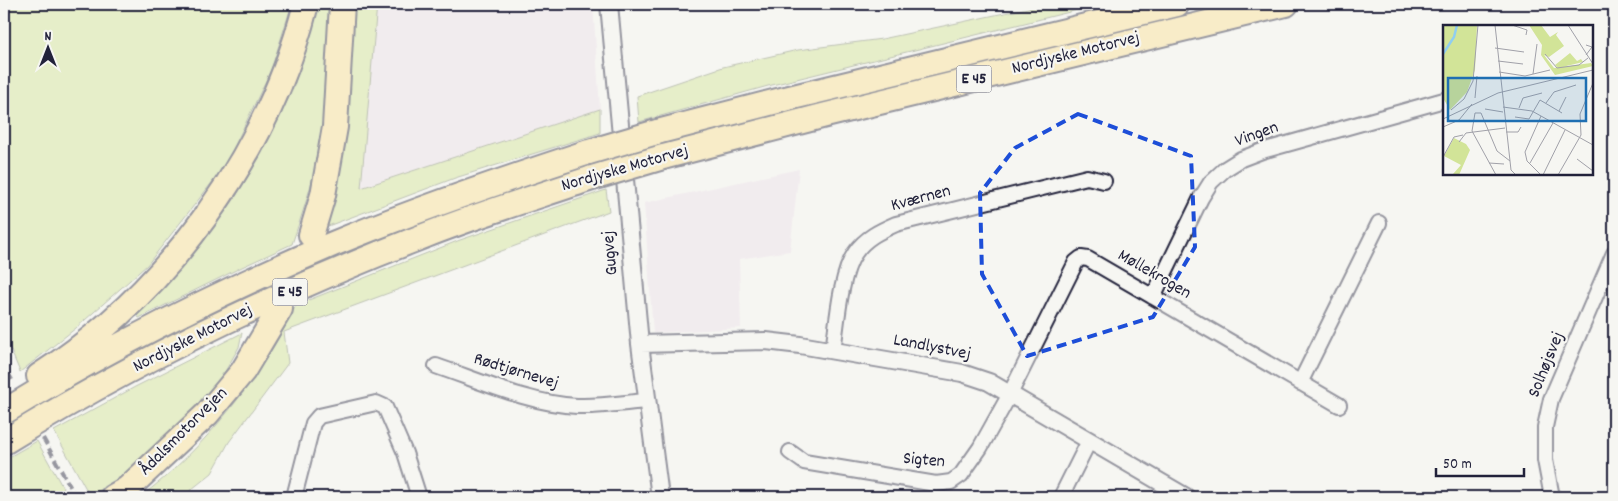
<svg xmlns="http://www.w3.org/2000/svg" width="1618" height="501" font-family="Dekko,sans-serif">
	<style>
		.built { fill: #ece0e9 }
		.green { fill: #d2e498; stroke: #7a836a }
		.lines { fill: none; stroke-linecap: round; stroke-linejoin: round }
		.minor-casing { stroke: #22223b; stroke-width: 18 }
		.tertiary-casing { stroke: #22223b; stroke-width: 20 }
		.motorway-casing { stroke: #22223b; stroke-width: 28 }
		.minor { stroke: #f6f6f2; stroke-width: 14 }
		.tertiary { stroke: #f6f6f2; stroke-width: 16 }
		.motorway { stroke: #fadf96; stroke-width: 24 }
		.rail { stroke: #22223b; stroke-width: 4; stroke-dasharray: 8 4; stroke-linecap: butt }
		.motorway-bridge-casing { stroke: #22223b; stroke-width: 28; stroke-linecap: butt }
		.motorway-bridge { stroke: #fadf96; stroke-width: 24 }
		.marked { fill: none; stroke: #1d4ed8; stroke-width: 4; stroke-dasharray: 10 6; stroke-linejoin: round }
		.labels { text-anchor: middle; dominant-baseline: central; stroke-width: 4.5; stroke-linejoin: round; paint-order: stroke }
		.shield { fill: #f6f6f2; stroke: #626272; stroke-width: 1 }
		.shield-label { font-size: 16px; font-weight: bold; fill: #22223b }
		.street-label { font-size: 18px; fill: #22223b; stroke: #f6f6f2 }
		.inset-river { fill: none; stroke: #90cef0; stroke-width: 2.5 }
		.inset-road { fill: none; stroke: #a1a1a9; stroke-width: 1 }
		.view { fill: #1f6fb2; fill-opacity: 0.15; stroke: #1f6fb2; stroke-width: 2.5 }
		.inset-edge { fill: none; stroke: #22223b; stroke-width: 2.5 }
	</style>
	<rect width="100%" height="100%" fill="#f6f6f2"/>
	<filter id="ink" filterUnits="userSpaceOnUse"><feTurbulence type="fractalNoise" baseFrequency=".02" numOctaves="2"/><feDisplacementMap in="SourceGraphic" scale="10" xChannelSelector="R" yChannelSelector="G"/><feConvolveMatrix kernelMatrix="1 2 1 2 8 2 1 2 1" color-interpolation-filters="sRGB"/></filter>
	<g filter="url(#ink)">
		<!-- built -->
		<path class="built" d="M377 4H593L600 109 360 188Z
			M799 169 790 251 739 259 741 328 653 333 644 203Z"/>
		<!-- green -->
		<path class="green" d="M4 4H292L271 70 225 166 147 265 76 328 20 372 4 334Z
			M317 4H331C327 53 327 104 318 152 313 184 302 214 292 244L242 267 139 318 136 313 197 250 233 201 262 153 293 89 309 37Z
			M354 4H377L361 188 600 109V133L455 178 328 226 342 141Z
			M1047 4H1090L1098 5 768 86 639 122 637 96 723 67 798 50 882 39Z
			M606 190 609 211 284 332 288 363 229 442 212 473 182 497H140C203 451 263 375 296 305L460 240Z
			M242 333 239 347 223 375 171 434 130 472 90 496 54 431 135 387Z
			M37 441 68 497H4V460Z"/>
		<g class="lines">
			<!-- minor casing -->
			<g class="minor-casing">
				<path id="minor" d="M1153 297 1201 198 1211 182 1225 169 1241 159 1262 151 1444 100
					M833 351C837 324 840 275 855 253 865 238 880 231 896 224L1087 177 1104 181
					M436 366C480 381 531 404 577 406 600 407 623 403 646 401
					M1300 383 1379 223
					M790 452 804 462 936 484 951 482 961 475 980 448 1010 394 1076 262 1081 258 1088 259 1339 405
					M294 497 313 423 319 416 376 403 385 407 405 453 419 497
					M1061 497 1089 441
					M1552 497 1545 460V427L1551 399 1614 253"/>
			</g>
			<!-- tertiary casing -->
			<g class="tertiary-casing">
				<path id="tertiary" d="M609 4 640 344 660 497
					M640 344 766 341 800 345 962 373 989 382 1186 497"/>
			</g>
			<!-- motorway casing -->
			<g class="motorway-casing">
				<path id="motorway" d="M657 132 789 98 1177 4
					M663 157 826 115 1286 4
					M311 235 323 195 335 127 342 4
					M39 376C168 293 269 152 306 4
					M4 412C108 348 220 292 333 244 417 209 503 180 589 152
					M4 442C137 360 278 292 424 236 479 214 536 197 592 178
					M113 497 127 489 207 414 243 371 280 309"/>
			</g>
			<!-- minor -->
			<use href="#minor" class="minor"/>
			<!-- tertiary -->
			<use href="#tertiary" class="tertiary"/>
			<!-- motorway -->
			<use href="#motorway" class="motorway"/>
			<!-- rail -->
			<path class="rail" d="M4 365 12 380
				M43 438 76 497"/>
			<!-- motorway-bridge casing -->
			<g class="motorway-bridge-casing">
				<path id="motorway-bridge" d="M589 152 657 132
					M592 178 663 157"/>
			</g>
			<!-- motorway-bridge -->
			<use href="#motorway-bridge" class="motorway-bridge"/>
		</g>
	</g>
	<!-- marked area -->
	<path d="M0 0H1618V501H0ZM1078 114 1191 156 1195 247 1153 317 1027 356 982 274 980 193 1015 148Z" fill="#f6f6f2" fill-opacity=".55" fill-rule="evenodd"/>
	<path class="marked" d="M1078 114 1191 156 1195 247 1153 317 1027 356 982 274 980 193 1015 148Z"/>
	<g class="labels">
		<!-- shield labels -->
		<g class="shield">
			<rect x="956.5" y="65.5" width="35" height="27" rx="4"/>
			<rect x="272.5" y="278.5" width="35" height="27" rx="4"/>
		</g>
		<g class="shield-label">
			<text x="974" y="79">E 45</text>
			<text x="290" y="292">E 45</text>
		</g>
		<!-- street labels -->
		<g class="street-label">
			<text transform="translate(1076 54) rotate(-14)">Nordjyske Motorvej</text>
			<text transform="translate(1257 135) rotate(-20)">Vingen</text>
			<text transform="translate(625 169) rotate(-16)">Nordjyske Motorvej</text>
			<text transform="translate(921 199) rotate(-15)">Kværnen</text>
			<text transform="translate(611 253) rotate(-95)">Gugvej</text>
			<text transform="translate(1154 275) rotate(30)">Møllekrogen</text>
			<text transform="translate(193 339) rotate(-27)">Nordjyske Motorvej</text>
			<text transform="translate(932 348) rotate(11)">Landlystvej</text>
			<text transform="translate(1547 365) rotate(-68)">Solhøjsvej</text>
			<text transform="translate(516 372) rotate(17)">Rødtjørnevej</text>
			<text transform="translate(184 432) rotate(-45)">Ådalsmotorvejen</text>
			<text transform="translate(924 461) rotate(5)">Sigten</text>
		</g>
	</g>
	<!-- overview -->
	<g transform="translate(1443 25)">
		<rect width="150" height="150" fill="#f6f6f2"/>
		<path d="M0 0H34L32 45 24 67 7 85 0 73ZM86 0H98L107 12 115 7 113 10 121 21 106 32 101 30 111 43 148 38 150 41 112 50 98 30 99 20ZM127 28 134 36 138 34 140 37 115 43 112 40ZM11 113 23 119 27 125 16 150 10 149 18 140 1 131Z" fill="#d2e498"/>
		<path class="inset-river" d="M0 29 11 12 14 0"/>
		<path class="inset-road" d="M52 0 68 145 73 150M69 0 84 5 83 10M125 0 150 39M52 23 81 27M102 29 114 43 136 40 145 33M143 30 149 22 143 20M55 36 80 39M56 47 82 51 107 45M90 49 94 19M32 73 34 51M103 78 111 67 133 60M60 82 89 86 150 120M76 83 80 73 99 68M42 84 60 87M8 85 21 74 30 56 35 0M116 86 123 72M72 92 86 94 97 75 119 88M0 94 55 68 150 45M0 102 16 95 29 79M63 107H75L78 102M16 117 23 108 62 103M0 132 11 112 20 110M134 134 150 146M46 138 61 139M87 138 110 98M53 150 29 106 32 88H38L54 126 67 136M98 150 84 136 82 127 98 91M100 150 122 105M115 150 138 110 137 89 150 58"/>
		<path class="view" d="M5 53H143V96H5Z"/>
		<rect width="150" height="150" class="inset-edge"/>
	</g>
	<!-- margin -->
	<rect width="1618" height="501" fill="none" stroke="#f6f6f2" stroke-width="20"/>
	<rect x="10" y="10" width="1598" height="481" fill="none" stroke="#22223b" stroke-width="2" filter="url(#ink)"/>
	<!-- north arrow -->
	<g transform="translate(48 48)" stroke="#f6f6f2" stroke-width="4" paint-order="stroke">
	<path d="M0-4L9 19L0 12L-9 19Z" fill="#22223b"/>
	<text y="-8" font-size="14" font-weight="bold" text-anchor="middle" fill="#22223b">N</text>
	</g>
	<!-- scale -->
	<path d="M1436 468v8h88v-8" fill="none" stroke="#22223b" stroke-width="2.5"/>
	<text x="1443" y="468" font-size="15" fill="#22223b" stroke="#f6f6f2" stroke-width="4" paint-order="stroke">50 m</text>
</svg>
